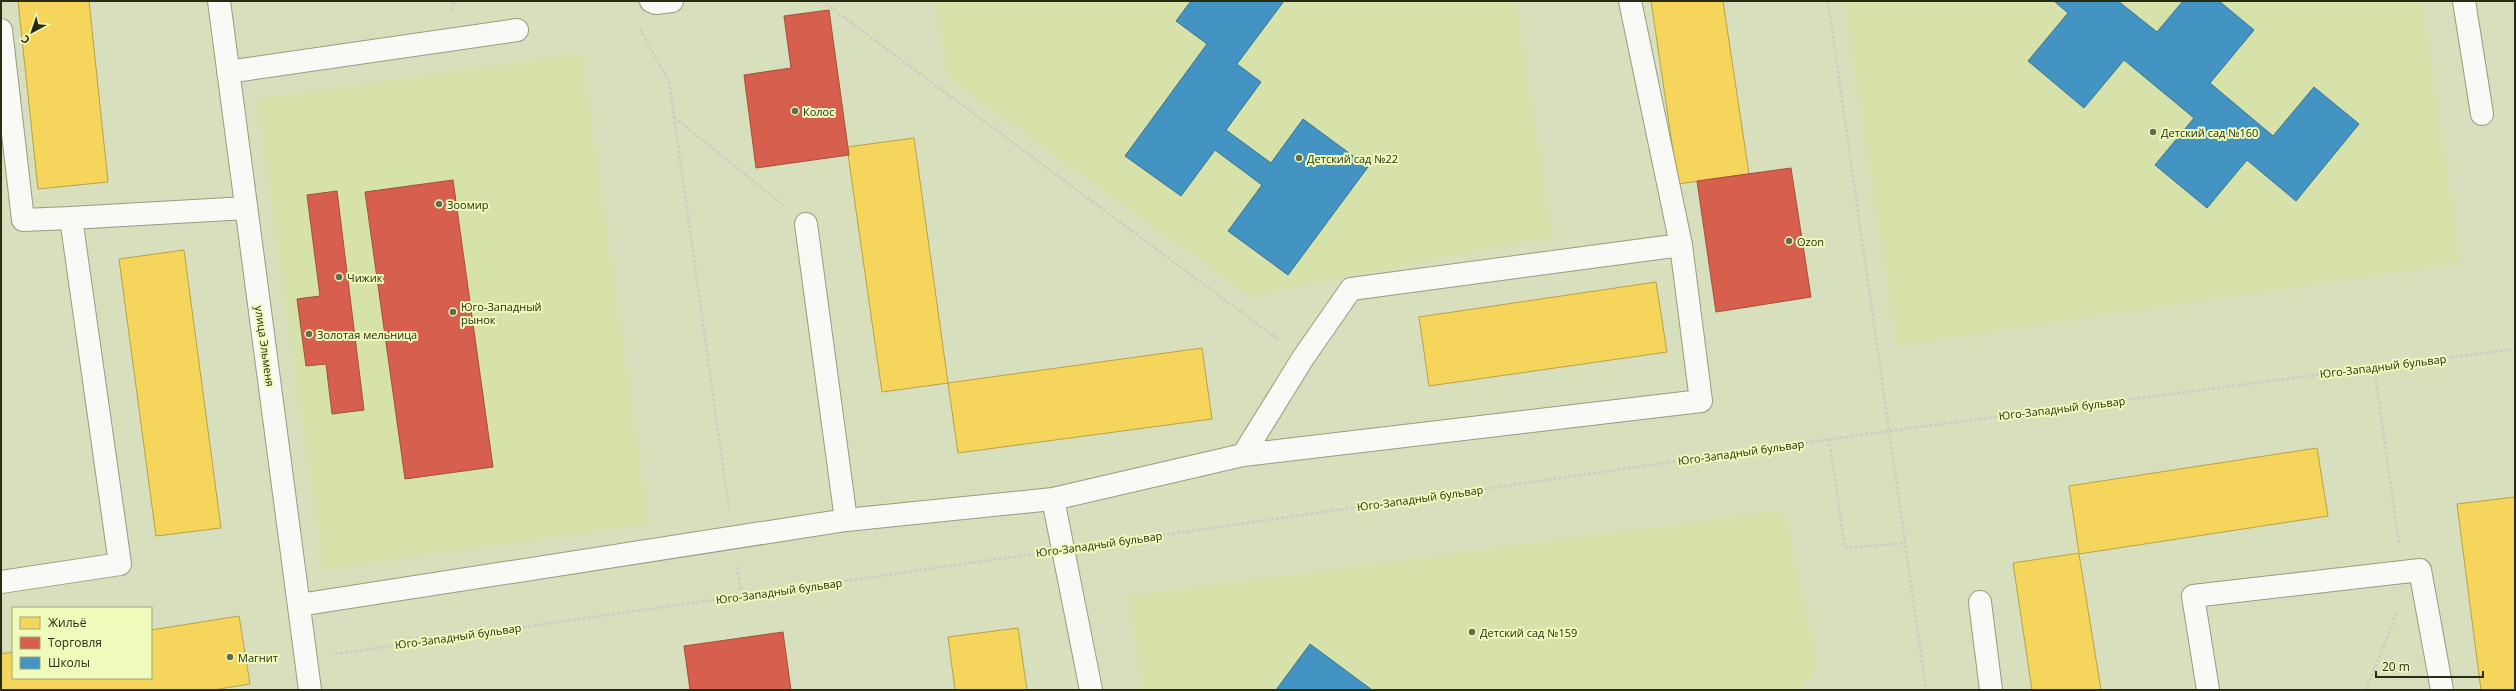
<svg xmlns="http://www.w3.org/2000/svg" width="2516" height="691" font-family="'Open Sans',sans-serif">
	<style>
		.built { fill: #d7e2aa }
		.homes { fill: #f6d55c; stroke: #b8a246 }
		.shops { fill: #d6604d; stroke: #a2503c }
		.schools { fill: #4393c3; stroke: #3b748e }
		.lines { fill: none; stroke-linecap: round; stroke-linejoin: round }
		.minor-casing { stroke: #979c81; stroke-width: 24 }
		.path { stroke: #cbcdc4; stroke-width: 2.5; stroke-dasharray: 3 2; stroke-linecap: butt }
		.minor { stroke: #f9faf5; stroke-width: 22 }
		.poi-dot { fill: #666b4e; stroke: #eefbbb; stroke-width: 1.5 }
		.labels { text-anchor: middle; dominant-baseline: central; stroke-width: 4; stroke-linejoin: round; paint-order: stroke }
		.poi-label { font-size: 11px; fill: #282c13; stroke: #eefbbb; text-anchor: start }
		.street-label { font-size: 11px; fill: #282c13; stroke: #eefbbb }
	</style>
	<rect width="100%" height="100%" fill="#d8dfbc"/>
	<!-- built -->
	<path class="built" d="M935 1H1516L1553 237 1249 296 948 78Z
		M1844 1H2422L2461 263 1896 346Z
		M582 53 649 524 323 570 256 99Z
		M1784 510 1818 668 1798 690H1142L1128 596Z"/>
	<!-- homes -->
	<path class="homes" d="M18 1H89L108 182 38 189Z
		M1651 1H1723L1749 174 1678 184Z
		M914 138 948 383 882 392 847 147Z
		M184 250 221 528 156 536 119 259Z
		M1656 282 1667 352 1429 386 1419 317Z
		M1202 348 1212 419 958 453 948 383Z
		M2317 448 2328 516 2079 554 2101 690H2032L2013 563 2079 553 2069 486Z
		M2515 497V690H2481L2457 504Z
		M239 616 250 684 213 690H1V654L13 652V678H151V630Z
		M1018 628 1027 690H955L948 637Z"/>
	<!-- shops -->
	<path class="shops" d="M829 10 849 155 756 168 744 75 791 68 784 16Z
		M1791 168 1811 297 1716 312 1697 181Z
		M453 180 493 467 405 479 365 192Z
		M337 191 364 410 332 414 326 364 306 366 297 299 320 296 307 195Z
		M783 632 791 690H690L684 646Z"/>
	<!-- schools -->
	<path class="schools" d="M1191 1H1284L1237 64 1261 82 1226 130 1271 163 1303 119 1368 167 1288 275 1228 231 1262 185 1215 150 1181 196 1125 156 1207 44 1176 21Z
		M2054 1H2118L2157 32 2183 1H2219L2254 30 2210 83 2273 136 2314 87 2359 124 2296 201 2247 160 2207 208 2155 165 2194 118 2124 60 2084 108 2028 61 2068 13Z
		M1310 644 1372 690H1276Z"/>
	<g class="lines">
		<!-- minor casing -->
		<g class="minor-casing">
			<path id="minor" d="M219 1 310 690
				M651 1 656 3 672 1
				M1630 1 1681 245
				M2464 1 2482 114
				M1 30 23 220 71 218
				M228 72 517 30
				M806 224 846 520
				M1053 499 1091 690
				M1 582 120 564 71 218 246 208
				M1980 602 1991 690
				M299 605 846 520 1053 499 1243 455 1701 401 1681 245 1351 289 1303 358 1243 455
				M2208 690 2193 596 2420 570 2442 690"/>
		</g>
		<!-- path -->
		<path class="path" d="M822 1 1279 340
			M1828 1 1926 690
			M451 10 455 1
			M640 29 669 81 729 509
			M674 117 784 206
			M2374 367 2399 543
			M1829 439 1845 548 1905 543
			M1093 545 1888 431 2515 349
			M737 567 742 596
			M335 654 1033 554
			M2366 690 2393 623 2396 611"/>
		<!-- minor -->
		<use href="#minor" class="minor"/>
	</g>
	<!-- markers -->
	<g class="poi-dot">
		<circle cx="795" cy="111" r="4"/>
		<circle cx="2153" cy="132" r="4"/>
		<circle cx="1299" cy="158" r="4"/>
		<circle cx="439" cy="204" r="4"/>
		<circle cx="1789" cy="241" r="4"/>
		<circle cx="339" cy="277" r="4"/>
		<circle cx="453" cy="312" r="4"/>
		<circle cx="309" cy="334" r="4"/>
		<circle cx="1472" cy="632" r="4"/>
		<circle cx="230" cy="657" r="4"/>
	</g>
	<g class="labels">
		<!-- poi labels -->
		<g class="poi-label">
			<text x="803" y="111">Колос</text>
			<text x="2161" y="132">Детский сад №160</text>
			<text x="1307" y="158">Детский сад №22</text>
			<text x="447" y="204">Зоомир</text>
			<text x="1797" y="241">Ozon</text>
			<text x="347" y="277">Чижик</text>
			<text x="461" y="306">Юго-Западный<tspan x="461" dy="13">рынок</tspan></text>
			<text x="317" y="334">Золотая мельница</text>
			<text x="1480" y="632">Детский сад №159</text>
			<text x="238" y="657">Магнит</text>
		</g>
		<!-- street labels -->
		<g class="street-label">
			<text transform="translate(265 346) rotate(82)">улица Эльменя</text>
			<text transform="translate(2383 366) rotate(-7)">Юго-Западный бульвар</text>
			<text transform="translate(2062 408) rotate(-7)">Юго-Западный бульвар</text>
			<text transform="translate(1741 452) rotate(-8)">Юго-Западный бульвар</text>
			<text transform="translate(1420 498) rotate(-8)">Юго-Западный бульвар</text>
			<text transform="translate(1099 544) rotate(-8)">Юго-Западный бульвар</text>
			<text transform="translate(779 591) rotate(-8)">Юго-Западный бульвар</text>
			<text transform="translate(458 636) rotate(-8)">Юго-Западный бульвар</text>
		</g>
	</g>
	<!-- border -->
	<rect width="2516" height="691" fill="none" stroke="#282c13" stroke-width="4"/>
	<!-- legend -->
	<rect x="12" y="607" width="140" height="72" fill="#eefbbb" stroke="#9fa878"/>
	<rect x="20" y="617" width="20" height="12" fill="#f6d55c" stroke="#9fa878"/>
	<text x="48" y="627" font-size="12" fill="#282c13">Жильё</text>
	<rect x="20" y="637" width="20" height="12" fill="#d6604d" stroke="#9fa878"/>
	<text x="48" y="647" font-size="12" fill="#282c13">Торговля</text>
	<rect x="20" y="657" width="20" height="12" fill="#4393c3" stroke="#9fa878"/>
	<text x="48" y="667" font-size="12" fill="#282c13">Школы</text>
	<!-- north arrow -->
	<g transform="translate(32 32) rotate(220)" stroke="#eefbbb" stroke-width="3" paint-order="stroke">
	<path d="M0-3L7 15L0 10L-7 15Z" fill="#282c13"/>
	<text y="-6" font-size="11" font-weight="bold" text-anchor="middle" fill="#282c13">С</text>
	</g>
	<!-- scale -->
	<path d="M2376 671v6h107v-6" fill="none" stroke="#282c13" stroke-width="2"/>
	<text x="2382" y="671" font-size="12" fill="#282c13" stroke="#eefbbb" stroke-width="3" paint-order="stroke">20 m</text>
</svg>
